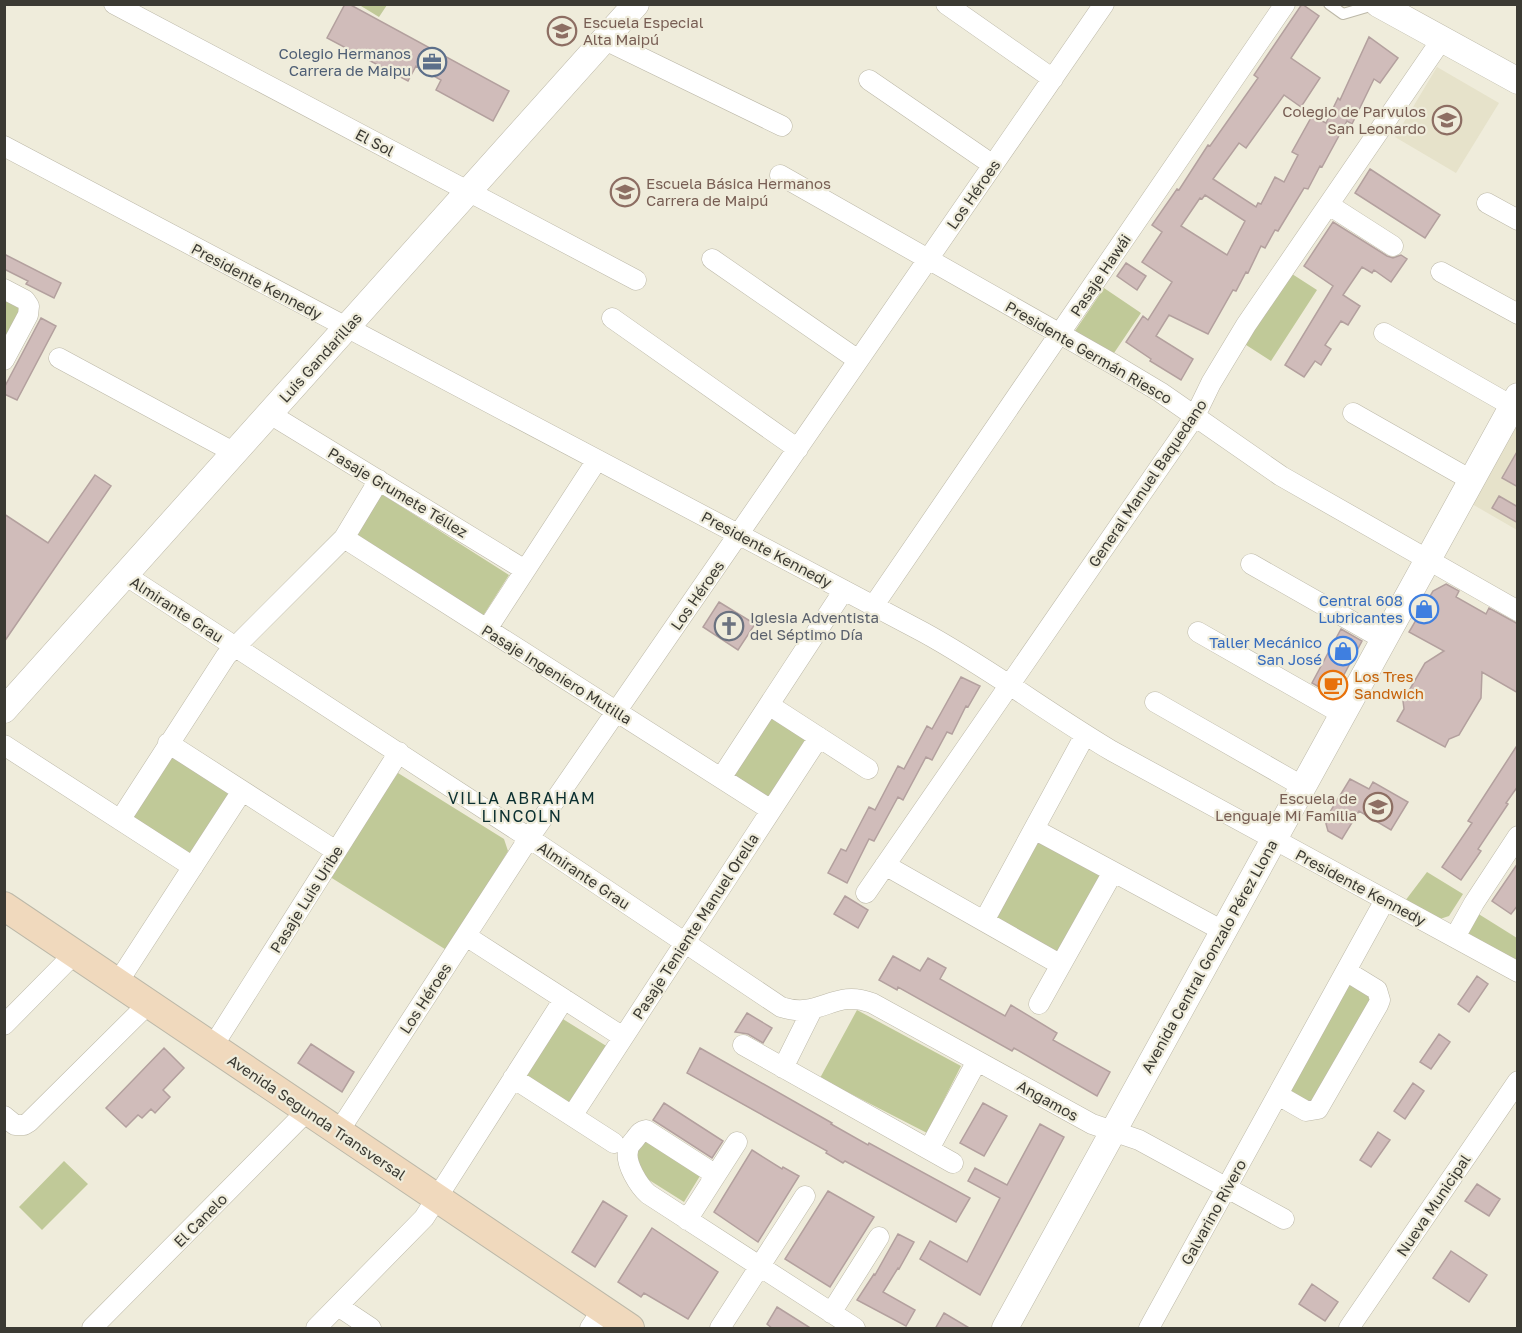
<svg xmlns="http://www.w3.org/2000/svg" width="1522" height="1333" font-family="'Golos Text',sans-serif">
	<style>
		.built { fill: #e6e2ca }
		.green { fill: #c0c998 }
		.building { fill: #d0bcba; stroke: #b3a09e; stroke-width: 1.5; fill-rule: evenodd }
		.lines { fill: none; stroke-linecap: round; stroke-linejoin: round }
		.service-casing { stroke: #bcb8a8; stroke-width: 12 }
		.minor-casing { stroke: #bcb8a8; stroke-width: 21 }
		.tertiary-casing { stroke: #bcb8a8; stroke-width: 27 }
		.secondary-casing { stroke: #bcb8a8; stroke-width: 30 }
		.service { stroke: #fff; stroke-width: 10 }
		.minor { stroke: #fff; stroke-width: 20 }
		.tertiary { stroke: #fff; stroke-width: 26 }
		.secondary { stroke: #f0d9bd; stroke-width: 28 }
		.labels { text-anchor: middle; dominant-baseline: central; stroke-width: 4.5; stroke-linejoin: round; paint-order: stroke }
		.education-label { font-size: 15px; fill: #785e54; stroke: #efecdb; text-anchor: start }
		.service-label { font-size: 15px; fill: #4e5e75; stroke: #efecdb; text-anchor: end }
		.street-label { font-size: 15px; fill: #3b3a33; stroke: #efecdb }
		.shop-label { font-size: 15px; fill: #366cbe; stroke: #efecdb; text-anchor: end }
		.worship-label { font-size: 15px; fill: #5b616d; stroke: #efecdb; text-anchor: start }
		.food-label { font-size: 15px; fill: #c56008; stroke: #efecdb; text-anchor: start }
		.neighbourhood-label { font-size: 16px; letter-spacing: 1.5px; fill: #0b2f30; stroke: #efecdb }
	</style>
	<rect width="100%" height="100%" fill="#efecdb"/>
	<!-- built -->
	<path class="built" d="M1437 67 1499 103 1456 173 1395 137Z
		M1517 426V530L1472 504Z"/>
	<!-- green -->
	<path class="green" d="M362 5V4L387 5 379 17 361 6Z
		M1289 272 1317 290 1271 361 1243 343Z
		M1104 288 1141 313 1112 356 1075 331Z
		M5 300 24 311 5 348Z
		M377 491 509 575 481 619 351 539Z
		M768 716 807 741 767 803 727 779Z
		M172 751 233 791 192 855 130 816Z
		M398 773 504 839 508 851 448 951 327 875Z
		M1034 835 1102 872 1059 953 991 914Z
		M1427 872 1463 894 1449 916 1440 919 1405 901Z
		M1477 913 1517 938V962L1468 935 1465 930Z
		M1351 981 1369 991 1371 1006 1309 1105 1289 1094Z
		M857 1010 961 1066 927 1133 820 1078Z
		M558 1016 608 1047 572 1106 522 1076Z
		M644 1134 703 1171 684 1202 638 1173 632 1151Z
		M64 1161 88 1184 42 1230 19 1207Z"/>
	<!-- building -->
	<path class="building" d="M345 4H349L509 91 493 121 436 90 441 80 416 66 408 81 327 38Z
		M1302 4 1319 16 1291 58 1320 78 1301 107 1284 95 1246 148 1239 143 1213 179 1256 207 1258 203 1261 204 1275 177 1284 182 1298 155 1292 152 1312 116 1326 123 1338 98 1340 100 1369 37 1398 58 1380 83 1374 79 1352 124 1347 121 1322 167 1320 166 1308 189 1304 188 1278 231 1275 230 1265 248 1261 246 1248 273 1246 272 1236 291 1233 290 1208 334 1169 315 1156 336 1193 359 1181 380 1150 361 1151 359 1126 342 1143 316 1148 320 1172 282 1142 262 1162 232 1152 225 1177 189 1179 190 1208 145 1210 146 1258 78 1254 75ZM1205 195 1245 221 1227 255 1181 226 1200 198 1202 199Z
		M1370 169 1440 215 1425 238 1355 193Z
		M1333 222 1387 256 1393 258 1401 255 1407 259 1391 282 1374 270 1372 273 1362 267 1343 295 1360 306 1348 325 1341 321 1325 345 1331 349 1321 365 1315 361 1304 377 1285 365 1333 286 1304 266Z
		M4 254 61 283 54 298 26 284 28 281 4 269Z
		M1126 263 1146 276 1137 290 1117 276Z
		M41 318 56 326 17 400 4 394V388Z
		M1518 450V487L1502 478Z
		M95 475 111 486 4 642V514L48 543Z
		M1499 496 1518 507V523L1492 508Z
		M1446 584 1459 591 1456 597 1486 614 1489 608 1518 624V693L1482 672 1481 698 1459 735 1449 739 1445 747 1397 721 1404 709 1403 701 1425 663 1444 651 1409 632 1433 591Z
		M719 602 755 624 738 650 703 627Z
		M1341 629 1362 641 1333 695 1312 683Z
		M961 677 980 686 968 707 966 706 952 734 947 732 932 760 926 757 903 800 898 797 874 841 869 839 847 883 828 873 841 849 846 851 869 807 875 810 898 766 904 769 927 726 932 729Z
		M1518 744V786L1506 803 1508 804 1478 849 1481 851 1461 880 1442 867 1472 823 1468 821Z
		M1350 779 1369 789 1373 782 1408 802 1391 830 1359 811 1342 839 1328 831 1325 820Z
		M1518 863V905L1511 914 1492 901Z
		M845 896 868 910 858 928 834 914Z
		M893 956 920 971 928 958 946 968 940 979 1005 1016 1011 1005 1057 1033 1053 1040 1110 1072 1097 1096 1014 1048 1012 1051 898 987 897 990 879 980Z
		M1477 976 1488 984 1469 1012 1458 1004Z
		M747 1013 772 1028 763 1043 748 1034 735 1032Z
		M1439 1034 1450 1042 1431 1069 1420 1062Z
		M311 1044 354 1072 342 1092 298 1063Z
		M164 1048 184 1068 163 1090 170 1097 155 1113 151 1109 142 1118 138 1115 126 1127 106 1108Z
		M700 1048 832 1123 831 1124 868 1145 869 1143 970 1198 956 1222 845 1161 843 1163 826 1153 827 1151 687 1073Z
		M1413 1083 1424 1091 1405 1119 1394 1111Z
		M664 1103 723 1141 712 1158 653 1120Z
		M983 1103 1007 1116 984 1156 960 1143Z
		M1040 1124 1064 1137 980 1295 920 1259 930 1241 967 1262 1000 1198 968 1181 975 1168 1007 1185Z
		M1378 1132 1390 1140 1371 1167 1360 1160Z
		M752 1150 782 1169 783 1167 799 1176 758 1242 714 1212Z
		M1477 1184 1500 1199 1489 1216 1465 1201Z
		M828 1191 874 1217 830 1287 785 1259Z
		M603 1201 627 1216 595 1267 572 1252Z
		M652 1228 718 1272 688 1319 644 1293 641 1297 618 1282Z
		M898 1234 914 1242 899 1269 898 1268 883 1292 915 1310 906 1326 857 1300 874 1274 875 1275Z
		M1451 1251 1487 1275 1469 1302 1433 1278Z
		M1312 1284 1338 1302 1325 1321 1299 1304Z
		M777 1307 812 1329H773L767 1324Z
		M944 1313 971 1329H935Z"/>
	<g class="lines">
		<!-- service casing -->
		<g class="service-casing">
			<path id="service" d="M1329 4 1343 14 1377 4"/>
		</g>
		<!-- minor casing -->
		<g class="minor-casing">
			<path id="minor" d="M114 4 636 280
				M946 4 1053 79
				M605 40 782 126
				M869 80 993 165
				M4 146 923 632C989 668 1048 713 1112 751L1518 972
				M780 175 1113 364 1160 392 1281 476 1518 611
				M1487 203 1518 220
				M1329 205 1393 246
				M712 259 858 360
				M1441 272 1518 314
				M4 289 25 300 29 306 28 315 4 360
				M612 318 798 449
				M1384 333 1512 406
				M59 358 235 453
				M1353 413 1471 480
				M270 414 525 570
				M344 538 771 810
				M1251 564 1383 639
				M125 575 529 838 781 1007C821 1020 833 988 872 1003L1092 1124 1139 1140 1284 1219
				M874 605 1285 4
				M487 629 597 460
				M1198 632 1342 714
				M1155 702 1302 786
				M769 705 868 769
				M168 743 336 851
				M4 745 193 867
				M721 778 844 590
				M120 820 226 656 344 538 379 480
				M1034 829 1223 931
				M885 865 1061 965
				M866 893 1195 416 1211 383 1246 325 1442 39
				M984 921 1085 735
				M466 936 623 1037
				M1455 937 1474 903 1518 836
				M118 982 242 791
				M1039 1004 1113 872
				M4 1025 75 953
				M743 1045 953 1163
				M213 1046 399 752
				M783 1068 812 1010
				M513 1078 614 1143
				M1278 1095 1306 1111 1318 1109 1378 1005 1380 1000 1377 990 1346 971
				M4 1116 15 1125H24L29 1122 149 1003
				M572 1116 819 737
				M339 1131 529 838 1104 4
				M929 1149 977 1061
				M716 1175 646 1130C640 1131 639 1134 635 1139 632 1143 628 1146 628 1151 625 1164 639 1186 648 1194L855 1328
				M687 1220 737 1142
				M338 1306 371 1328
				M831 1313 879 1237
				M92 1328 308 1110
				M316 1328 424 1218 564 999
				M590 1328 602 1310
				M720 1328 805 1196
				M1149 1328 1385 900
				M1349 1328 1518 1081"/>
		</g>
		<!-- tertiary casing -->
		<g class="tertiary-casing">
			<path id="tertiary" d="M1378 4 1518 81
				M4 710 636 4
				M1005 1328 1518 396"/>
		</g>
		<!-- secondary casing -->
		<g class="secondary-casing">
			<path id="secondary" d="M4 906 630 1328"/>
		</g>
		<!-- service -->
		<use href="#service" class="service"/>
		<!-- minor -->
		<use href="#minor" class="minor"/>
		<!-- tertiary -->
		<use href="#tertiary" class="tertiary"/>
		<!-- secondary -->
		<use href="#secondary" class="secondary"/>
	</g>
	<!-- icons -->
	<defs>
		<g id="school-ring" transform="scale(1.5)"><circle r="9.5" fill="#efecdb" stroke="#8d6e63" stroke-width="1.5"/><path d="M0-5L7-2L0 1L-7-2ZM-4 1L0 2.5L4 1V4Q0 6-4 4Z" fill="#8d6e63"/></g>
		<g id="office-ring" transform="scale(1.5)"><circle r="9.5" fill="#efecdb" stroke="#5c6f8a" stroke-width="1.5"/><path d="M-6-3h4V-5.5h4V-3h4V5H-6ZM-1-4.5V-3h2v-1.5ZM-6 0V1H6V0Z" fill="#5c6f8a"/></g>
		<g id="shop-ring" transform="scale(1.5)"><circle r="9.5" fill="#efecdb" stroke="#3f7fe0" stroke-width="1.5"/><path d="M-5-2.5h2.3a2.7 3.5 0 0 1 5.4 0H5L5.5 6h-11ZM-1.5-2.5h3a1.5 2.3 0 0 0-3 0Z" fill="#3f7fe0"/></g>
		<g id="church-ring" transform="scale(1.5)"><circle r="9.5" fill="#efecdb" stroke="#6b7280" stroke-width="1.5"/><path d="M-1.2-6h2.4v3.5h3.3v2.4h-3.3V6h-2.4V-.1h-3.3v-2.4h3.3Z" fill="#6b7280"/></g>
		<g id="cafe-ring" transform="scale(1.5)"><circle r="9.5" fill="#efecdb" stroke="#e8710a" stroke-width="1.5"/><path d="M-5.5-4.5H6V0H3Q3 3.5 0 3.5H-2.5Q-5.5 3.5-5.5 0ZM3-3.2v2h1.7v-2ZM-6 4.5H4V6H-6Z" fill="#e8710a"/></g>
	</defs>
	<g fill-rule="evenodd">
		<use href="#school-ring" x="562" y="31"/>
		<use href="#office-ring" x="432" y="62"/>
		<use href="#school-ring" x="1447" y="120"/>
		<use href="#school-ring" x="625" y="192"/>
		<use href="#shop-ring" x="1424" y="609"/>
		<use href="#church-ring" x="729" y="626"/>
		<use href="#shop-ring" x="1343" y="651"/>
		<use href="#cafe-ring" x="1333" y="685"/>
		<use href="#school-ring" x="1378" y="807"/>
	</g>
	<g class="labels">
		<!-- education labels -->
		<g class="education-label">
			<text x="583" y="22">Escuela Especial<tspan x="583" dy="17">Alta Maipú</tspan></text>
			<text x="1426" y="111" text-anchor="end">Colegio de Parvulos<tspan x="1426" dy="17">San Leonardo</tspan></text>
			<text x="646" y="183">Escuela Básica Hermanos<tspan x="646" dy="17">Carrera de Maipú</tspan></text>
			<text x="1357" y="798" text-anchor="end">Escuela de<tspan x="1357" dy="17">Lenguaje Mi Familia</tspan></text>
		</g>
		<!-- service labels -->
		<g class="service-label">
			<text x="411" y="53">Colegio Hermanos<tspan x="411" dy="17">Carrera de Maipu</tspan></text>
		</g>
		<!-- street labels -->
		<g class="street-label">
			<text transform="translate(375 142) rotate(28)">El Sol</text>
			<text transform="translate(973 194) rotate(-55)">Los Héroes</text>
			<text transform="translate(1100 275) rotate(-56)">Pasaje Hawái</text>
			<text transform="translate(257 281) rotate(28)">Presidente Kennedy</text>
			<text transform="translate(1089 352) rotate(30)">Presidente Germán Riesco</text>
			<text transform="translate(320 357) rotate(-48)">Luis Gandarillas</text>
			<text transform="translate(1147 483) rotate(-56)">General Manuel Baquedano</text>
			<text transform="translate(398 492) rotate(31)">Pasaje Grumete Téllez</text>
			<text transform="translate(767 549) rotate(28)">Presidente Kennedy</text>
			<text transform="translate(697 595) rotate(-55)">Los Héroes</text>
			<text transform="translate(177 609) rotate(33)">Almirante Grau</text>
			<text transform="translate(557 674) rotate(32)">Pasaje Ingeniero Mutilla</text>
			<text transform="translate(584 875) rotate(34)">Almirante Grau</text>
			<text transform="translate(1361 887) rotate(28)">Presidente Kennedy</text>
			<text transform="translate(306 899) rotate(-58)">Pasaje Luis Uribe</text>
			<text transform="translate(695 926) rotate(-57)">Pasaje Teniente Manuel Orella</text>
			<text transform="translate(1209 956) rotate(-61)">Avenida Central Gonzalo Pérez Llona</text>
			<text transform="translate(425 998) rotate(-57)">Los Héroes</text>
			<text transform="translate(1048 1100) rotate(29)">Angamos</text>
			<text transform="translate(317 1117) rotate(34)">Avenida Segunda Transversal</text>
			<text transform="translate(1433 1205) rotate(-56)">Nueva Municipal</text>
			<text transform="translate(1213 1212) rotate(-61)">Galvarino Rivero</text>
			<text transform="translate(200 1220) rotate(-45)">El Canelo</text>
		</g>
		<!-- shop labels -->
		<g class="shop-label">
			<text x="1403" y="600">Central 608<tspan x="1403" dy="17">Lubricantes</tspan></text>
			<text x="1322" y="642">Taller Mecánico<tspan x="1322" dy="17">San José</tspan></text>
		</g>
		<!-- worship labels -->
		<g class="worship-label">
			<text x="750" y="617">Iglesia Adventista<tspan x="750" dy="17">del Séptimo Día</tspan></text>
		</g>
		<!-- food labels -->
		<g class="food-label">
			<text x="1354" y="676">Los Tres<tspan x="1354" dy="17">Sandwich</tspan></text>
		</g>
		<!-- neighbourhood labels -->
		<g class="neighbourhood-label">
			<text x="522" y="798">VILLA ABRAHAM<tspan x="522" dy="18">LINCOLN</tspan></text>
		</g>
	</g>
	<!-- border -->
	<rect width="1522" height="1333" fill="none" stroke="#3b3a33" stroke-width="12"/>
</svg>
